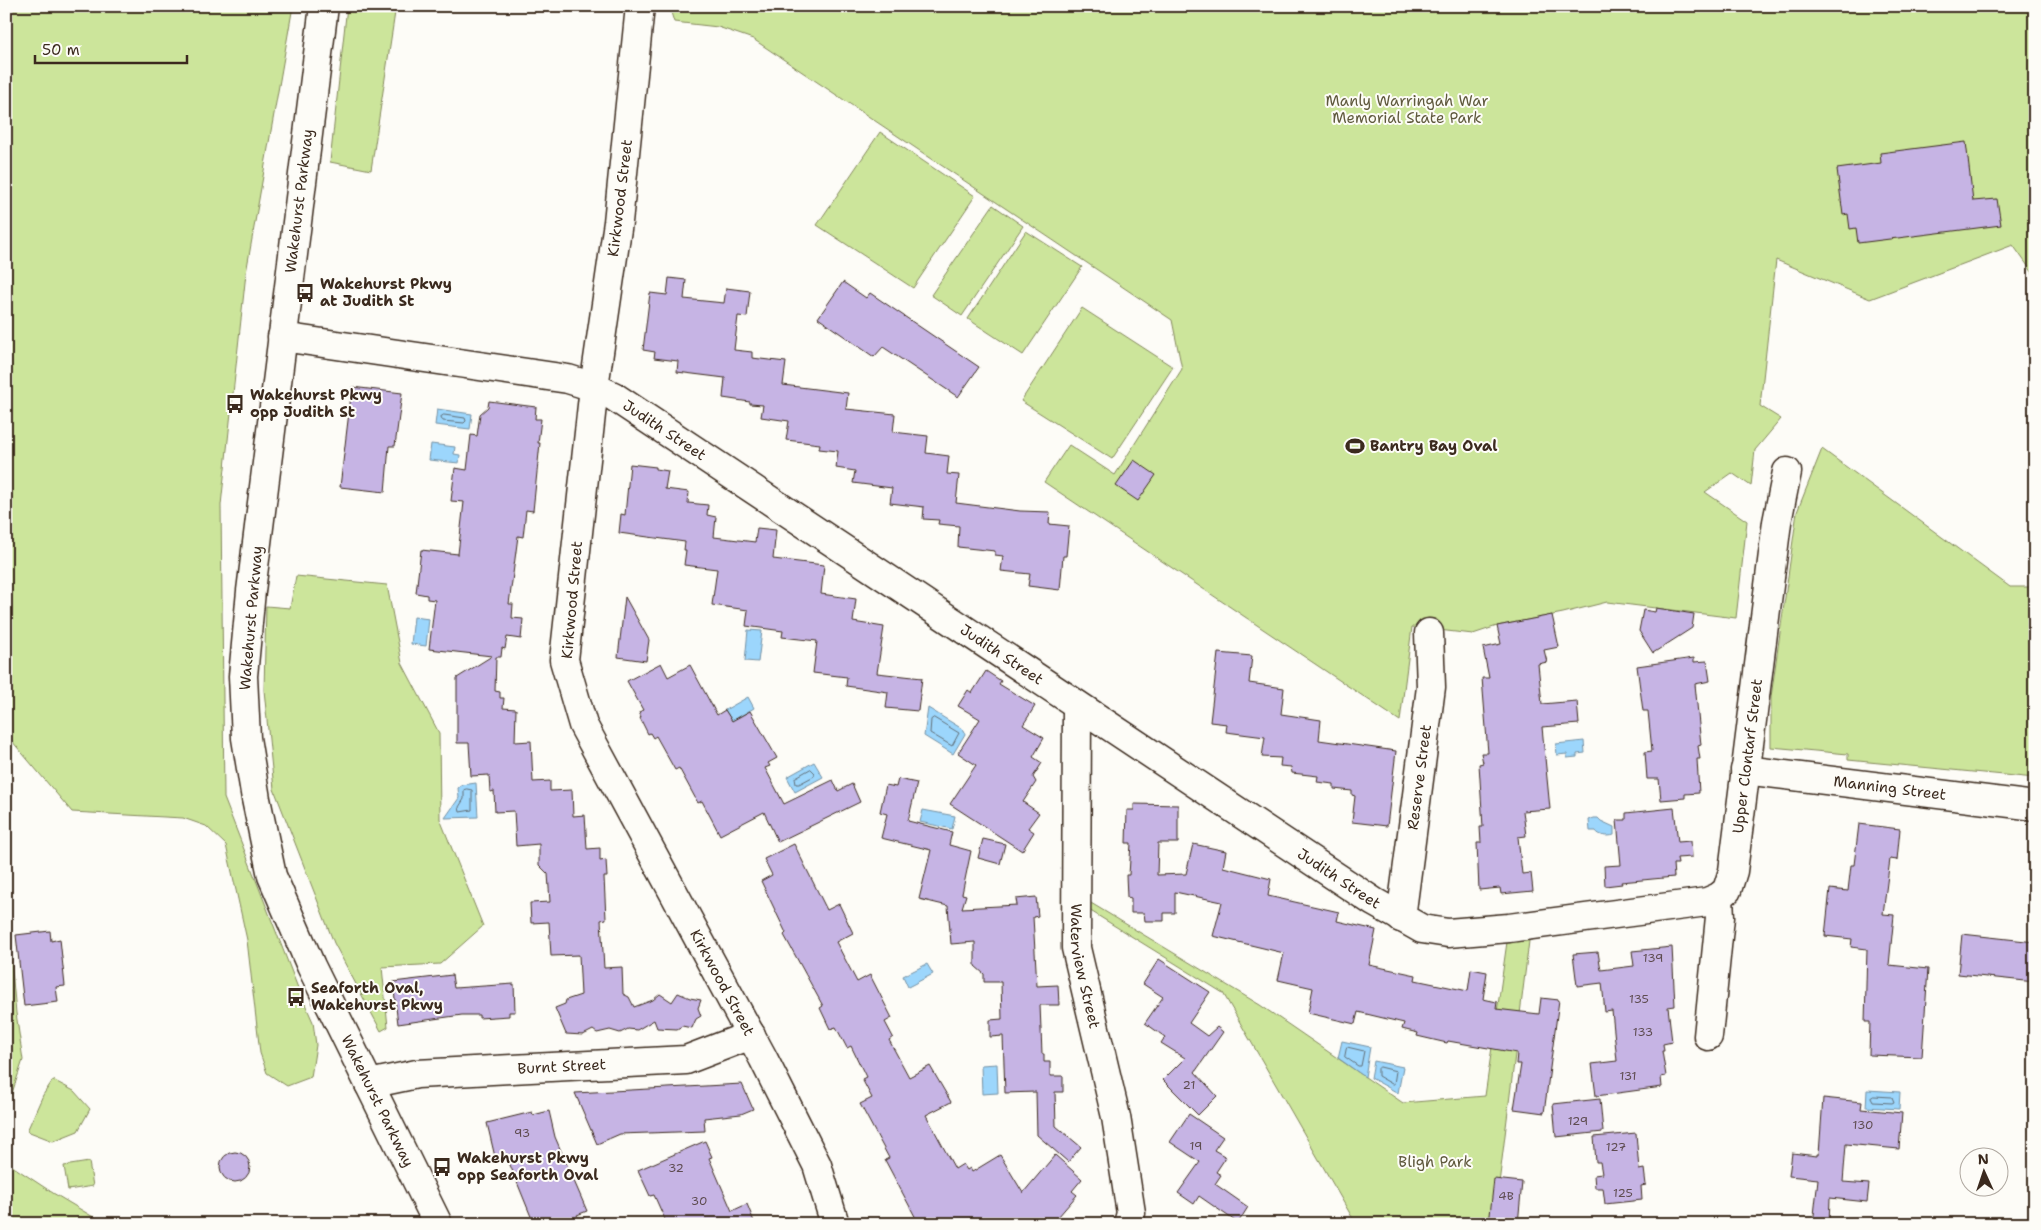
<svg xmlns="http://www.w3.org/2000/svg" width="2041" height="1230" font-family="'Shantell Sans',sans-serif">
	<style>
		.green { fill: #cce59b; stroke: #84885c }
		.water { fill: #9cd6fc; stroke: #7591a3 }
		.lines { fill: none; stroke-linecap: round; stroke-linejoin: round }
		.shore { stroke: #626f77; stroke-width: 1 }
		.building { fill: #c6b4e4; stroke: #3b2a1e }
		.minor-casing { stroke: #3b2a1e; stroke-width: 31 }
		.major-casing { stroke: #3b2a1e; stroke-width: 31 }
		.minor { stroke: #fdfcf7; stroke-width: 28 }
		.major { stroke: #fdfcf7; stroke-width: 28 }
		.labels { text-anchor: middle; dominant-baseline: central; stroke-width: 4; stroke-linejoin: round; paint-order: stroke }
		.number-label { font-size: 12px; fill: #5e4c50 }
		.park-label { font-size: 15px; fill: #5f593d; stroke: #fdfcf7 }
		.street-label { font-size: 15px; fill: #3b2a1e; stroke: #fdfcf7 }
		.poi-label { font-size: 15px; font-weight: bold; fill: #3b2a1e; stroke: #fdfcf7; text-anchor: start }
	</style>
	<rect width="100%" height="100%" fill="#fdfcf7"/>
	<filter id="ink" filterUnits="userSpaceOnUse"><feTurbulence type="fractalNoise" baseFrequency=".02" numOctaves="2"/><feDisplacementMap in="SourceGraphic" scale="10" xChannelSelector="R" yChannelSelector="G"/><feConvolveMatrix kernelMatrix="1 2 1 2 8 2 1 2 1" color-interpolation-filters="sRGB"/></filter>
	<g filter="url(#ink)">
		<!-- green -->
		<path class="green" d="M6 6H293L246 273 221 505 224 798 298 988 313 1022 316 1045 311 1077 287 1086 267 1073 260 1053 247 940 226 845 206 826 183 818 72 812 6 734Z
			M347 6H396L371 170 330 162Z
			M669 6H2035V276L2013 245 1870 299 1776 260 1760 406 1781 419 1755 450 1751 486 1732 473 1705 492 1747 521 1736 618 1607 602 1563 613 1497 626 1473 634 1412 627 1400 721 1044 482 1069 445 1115 475 1182 369 1172 320 753 39 718 27 674 22Z
			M880 132 975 196 913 288 817 225Z
			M993 205 1023 226 962 316 931 295Z
			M1026 231 1082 267 1023 355 968 319Z
			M1082 308 1173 367 1112 459 1021 401Z
			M1822 449 2010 587H2035V778L1848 760V754L1771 747V697L1797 512Z
			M296 576 387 585 402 663 439 733 440 819 483 926 440 964 382 967 388 1027 381 1031 334 943 274 789 264 690 266 606 290 608Z
			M1076 894 1260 1005 1403 1103 1485 1096 1509 928 1531 925 1494 1224H1356L1223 993 1076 902Z
			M6 905 16 1013 23 1060 6 1111Z
			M53 1080 74 1091 90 1109 78 1131 53 1141 27 1131 43 1095Z
			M6 1162 53 1193 105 1224H6Z
			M89 1162 93 1186 68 1190 64 1166Z"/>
		<!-- water -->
		<path class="water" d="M437 409 472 414 470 429 435 425Z
			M431 444 455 447 454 454 460 455 459 463 429 460Z
			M414 617 429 619 426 646 411 644Z
			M748 630 762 631 758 662 745 661Z
			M748 697 754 708 732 721 725 710Z
			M928 708 964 730 965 734 953 754 924 736Z
			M1584 741 1585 753 1577 754V757L1567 758V754L1557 755 1556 744Z
			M814 762 823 777 795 792 787 777Z
			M476 783 478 817 445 818 459 798 458 788 462 785Z
			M923 810 955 816 952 829 920 822Z
			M1594 818H1598L1601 821 1614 827V835C1608 837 1599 836 1596 831H1590L1589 820Z
			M927 964 933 974 908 987 903 976Z
			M1342 1041 1370 1047 1365 1077 1338 1058Z
			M1374 1061 1403 1067 1398 1093 1371 1078Z
			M997 1064 998 1093 982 1094 981 1065Z
			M1867 1090 1900 1092 1899 1109 1866 1107Z"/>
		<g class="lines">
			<!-- shore -->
			<path class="shore" d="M444 415 465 418 466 421 464 423 443 421 441 417Z
				M934 718 959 733 952 746 930 733 931 720Z
				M811 769 815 773 814 776 799 784H796L795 778Z
				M467 789 472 790V810L460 812 459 807 464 799V790Z
				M1347 1047 1364 1051 1361 1066H1358L1345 1057Z
				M1380 1067 1396 1071 1394 1084H1392L1378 1076V1069Z
				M1874 1096 1892 1097 1894 1102 1892 1103 1873 1102 1871 1098Z"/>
		</g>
		<!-- building -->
		<path class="building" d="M1966 142 1973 201 1997 199 2001 225 1858 243 1856 228 1850 229 1848 214 1843 215 1837 169 1881 163 1880 153Z
			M669 278 686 280 684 299 724 303 726 288 750 291 747 317 738 316 734 350 752 352V358L786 362 783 385 848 393 846 409 895 414 893 432 928 436 926 453 949 456 947 474 959 475 956 503 1020 511 1050 512 1049 524 1069 526 1066 556H1063L1060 590 1028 586 1030 574 1001 571 1003 556 995 555V551L958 547 959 526 938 524 939 520 923 519 924 507 890 503 892 488 853 483 855 471 836 468 838 451 819 449 820 444 786 440 789 421 761 417 763 405 750 404V402L723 398 725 378 677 372 678 361 654 358 655 352 643 350 650 293 667 295Z
			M843 282 866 298 870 293 979 367 958 397 883 347 874 357 818 318Z
			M352 387 402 393 395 446H389L385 492 340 487Z
			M489 401 536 407 535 419H541L538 443H540L533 511 526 510 523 537 518 536 509 604H513L512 618 523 619 521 639 507 637 505 649 502 648 501 657H496L495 691 500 692V698H504L503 708 516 709 515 742 531 741 533 782 550 781V791L572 790 573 816 585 815 587 849 600 848V861L606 860 607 877H604L606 919 601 920 604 968 622 967 623 994 629 997 634 1007 653 1000 660 994 672 1002 678 993 690 998 701 1000 698 1008 701 1016 696 1019 692 1028 682 1026 677 1029 657 1028 654 1020 637 1030 628 1029 620 1033 610 1030 597 1033 593 1030 583 1035 566 1034 555 1008 565 1004 566 1000 581 995 579 955 551 956 549 922 531 923 530 903 550 902 548 874 539 865V844L516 846 514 811 495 812 494 791 490 792 489 775 471 776 469 743H457V678L492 656 429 649 435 600 427 599V595L416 593 421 550 458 554 464 502 451 501 455 468 467 470 471 435 477 436 480 414 488 407Z
			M1134 460 1156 475 1138 501 1116 486Z
			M630 464 656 467V469L668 471 665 489 689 492 688 503 708 505 707 515 716 517 714 537 755 542 757 528 776 530 773 559 824 565 821 594 856 599 853 622 884 627 877 673 922 678 918 711 886 708 888 692 846 686 847 677 813 673 817 641 782 637 783 631 746 626 748 610 712 605 717 569 684 565 686 550H684L685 542 619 533 621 514 625 515Z
			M625 597 649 640 646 661 618 657Z
			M1656 608 1694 614 1692 628 1653 653 1639 631 1643 610 1655 612Z
			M1552 615 1559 647 1544 650 1547 662 1538 664 1542 704 1577 701 1579 724 1542 727 1550 809 1523 811 1526 836 1518 837 1522 874 1531 873 1533 891 1501 894 1500 888 1479 890 1477 843H1481L1480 827H1483L1479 764 1483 763 1481 753H1488L1482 678H1489L1483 648 1501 644 1497 626Z
			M1218 653 1252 656 1249 683 1284 688 1281 714 1321 720 1319 740 1396 751 1387 826 1352 822 1355 796 1352 795V791L1334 789V784L1317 782 1318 776 1292 773 1291 767 1280 766 1281 758 1262 757 1265 737 1226 732 1227 724 1210 722Z
			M1694 658V662L1707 661 1710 681 1695 684 1701 745 1698 746 1700 759H1697L1699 793 1685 794V798L1661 800 1659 779H1647L1645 752 1652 751 1648 711H1643L1637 666Z
			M661 663 668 677 690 665 717 715 725 710 732 721 750 711 777 758 768 763 770 766 765 768 784 804 833 780 838 791 852 784 860 802 778 842 764 812 720 835 702 801 698 803 679 768 675 770 656 736 653 738 650 733 648 734 640 718 641 717 639 712 643 710 627 681Z
			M986 671 1001 681 999 684 1035 706 1023 725 1044 738 1033 757 1042 763 1033 777 1036 782 1023 802 1039 813 1028 828 1034 832 1022 851 950 804 976 765 958 753 980 719 958 706 968 690 972 693Z
			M898 779 917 783 908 821 952 832 949 845 971 851 962 894 966 895 962 908 1017 905 1016 899 1036 897 1038 916 1033 917 1037 986 1058 985 1059 1005H1040L1042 1054H1044V1062H1050V1076H1063V1092H1055L1056 1126 1081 1147 1068 1162 1037 1135 1036 1092 1005 1093 1003 1036 990 1037V1020L1002 1019 1001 982H984V974L975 966V942L951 944 948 906 919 899 931 850 881 838 887 814 880 812 886 785 896 787Z
			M1134 804 1178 805V843H1158L1157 875 1186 874 1193 844 1226 851 1223 867 1271 879 1268 896 1339 912 1337 921 1376 930 1369 965 1416 975 1415 980 1468 991 1471 969 1487 972 1483 999 1497 1002 1496 1009 1539 1014 1541 998 1559 1000 1544 1113 1514 1109 1521 1064H1516L1517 1053 1448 1041 1447 1043 1417 1036 1418 1033 1402 1029 1404 1023 1358 1012 1355 1024 1308 1013 1313 988 1278 980 1284 953 1213 936 1222 902 1175 892V913H1164V921H1145L1144 913H1131V898L1127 897 1126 875H1129L1131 843H1126L1127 810H1134Z
			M1674 808 1678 842 1691 841 1692 857 1677 858 1678 864H1673L1674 877 1621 882 1622 884 1605 886 1604 866 1621 865 1617 820H1626V813Z
			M1859 824 1900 829 1897 860 1890 859 1883 914 1894 915 1889 965 1928 969 1922 1057 1869 1055 1870 1022H1865L1867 949 1851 947 1852 939 1825 936 1830 889 1848 891 1851 865H1854Z
			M983 839 1005 844 1000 864 978 858Z
			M794 844 827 910 839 904 853 933 836 942 857 982 870 975 892 1018 885 1022 893 1037 889 1040 909 1077 930 1066 951 1102 926 1115 955 1169 963 1164 967 1170 970 1168 972 1172 1000 1155 1023 1193 1055 1155 1082 1179 1072 1191 1077 1195 1052 1224H919L885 1160 889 1158 860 1104 872 1098 862 1079 866 1077 851 1046 847 1048 836 1027 830 1029 820 1008 823 1006 784 935 786 933 761 881 772 875 764 859Z
			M50 931 51 941 60 939 65 986 56 987 58 1002 24 1006 16 935Z
			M1962 934 2035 942V982L1958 974Z
			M1672 947 1675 1006 1668 1007 1672 1042 1663 1044 1664 1051H1662L1666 1076 1661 1077 1662 1087 1596 1096 1592 1064 1617 1061 1612 1011 1605 1012 1602 983 1577 986 1573 954 1598 952 1601 970 1634 966 1632 951Z
			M1159 959 1210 992 1189 1023 1207 1036 1217 1027 1223 1032 1195 1072 1217 1096 1198 1115 1163 1080 1185 1058 1161 1043 1165 1037 1145 1023 1163 997 1143 984Z
			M452 975 454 988 514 984 515 1012H509V1016L479 1018V1015H462L398 1024 393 982Z
			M742 1084 753 1109 741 1114 704 1118 705 1131 620 1134 597 1144 575 1093Z
			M1823 1098 1862 1102 1861 1109 1902 1113 1899 1149 1846 1144 1843 1182 1869 1184 1867 1202 1830 1198 1829 1224H1813L1818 1179 1789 1176 1792 1153 1817 1156V1154H1819Z
			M1600 1099 1603 1132 1556 1137 1553 1104Z
			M549 1111 555 1137 587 1211 577 1215 581 1224H534L506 1155 495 1157 487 1123 532 1112 533 1115Z
			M1189 1114 1223 1137 1214 1150 1226 1157 1216 1172 1221 1175 1215 1184 1248 1207 1238 1223 1199 1196 1194 1204 1178 1193 1200 1162 1170 1142Z
			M1636 1133 1639 1170 1644 1169 1646 1185 1641 1186 1642 1200 1605 1204 1603 1188H1595L1594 1175 1602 1174 1600 1162H1596L1594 1137Z
			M705 1141 712 1157 709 1158 732 1211 747 1204 755 1224H667L654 1195 650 1196 638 1170Z
			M220 1167a15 15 0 1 1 30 0a15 15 0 1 1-30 0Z
			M1494 1179 1522 1182 1518 1224H1489Z"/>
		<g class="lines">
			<!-- minor casing -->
			<g class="minor-casing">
				<g id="minor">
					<path id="s1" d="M640 6 618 222 594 387 564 660 583 725 763 1058 817 1165 835 1224"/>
					<path id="s2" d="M282 337 568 379 594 387 613 396 1374 902 1422 929 1448 933 1509 928 1707 902 1719 897"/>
					<path id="s3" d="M1077 705 1076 948 1116 1117 1131 1213 1128 1224"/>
					<path id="s4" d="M1745 770 2035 806"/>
					<path id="s5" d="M1401 918 1431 687 1429 633"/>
					<path id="s6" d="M1708 1036 1720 917 1719 897 1727 890 1733 871 1777 522 1787 472"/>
					<path id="s7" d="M369 1084 417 1074 686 1060 751 1035"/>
				</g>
			</g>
			<!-- major casing -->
			<g class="major-casing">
				<g id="major">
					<path id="s8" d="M324 6 251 591 243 676 246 738 256 799 272 876 311 966 438 1224"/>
				</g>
			</g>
			<!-- minor -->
			<use href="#minor" class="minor"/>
			<!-- major -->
			<use href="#major" class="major"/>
		</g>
	</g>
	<!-- icons -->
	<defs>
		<g id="bus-bare" transform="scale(1.5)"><path d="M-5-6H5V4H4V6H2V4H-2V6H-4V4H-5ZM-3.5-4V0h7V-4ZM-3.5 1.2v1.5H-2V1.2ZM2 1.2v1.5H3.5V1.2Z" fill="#3b2a1e" stroke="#fdfcf7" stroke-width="2.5" paint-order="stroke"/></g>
		<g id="stadium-bare" transform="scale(1.5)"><path d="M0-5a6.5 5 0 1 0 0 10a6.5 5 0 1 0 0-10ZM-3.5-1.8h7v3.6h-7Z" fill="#3b2a1e" stroke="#fdfcf7" stroke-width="2.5" paint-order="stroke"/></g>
	</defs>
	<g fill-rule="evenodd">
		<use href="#bus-bare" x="305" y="293"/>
		<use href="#bus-bare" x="235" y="404"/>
		<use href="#stadium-bare" x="1355" y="446"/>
		<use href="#bus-bare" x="296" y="997"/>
		<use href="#bus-bare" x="442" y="1167"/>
	</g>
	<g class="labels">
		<!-- number labels -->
		<g class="number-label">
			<text x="1653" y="958">139</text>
			<text x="1639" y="999">135</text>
			<text x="1643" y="1032">133</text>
			<text x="1628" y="1076">131</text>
			<text x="1189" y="1085">21</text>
			<text x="1578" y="1121">129</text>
			<text x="1863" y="1125">130</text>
			<text x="522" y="1133">93</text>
			<text x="1196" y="1146">19</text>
			<text x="1616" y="1147">127</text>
			<text x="676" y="1168">32</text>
			<text x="1623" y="1193">125</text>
			<text x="1506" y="1196">4B</text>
			<text x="699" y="1201">30</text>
		</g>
		<!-- park labels -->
		<g class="park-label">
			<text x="1407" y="101">Manly Warringah War<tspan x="1407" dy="17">Memorial State Park</tspan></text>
			<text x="1435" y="1162">Bligh Park</text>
		</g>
		<!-- street labels -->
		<g class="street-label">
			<text transform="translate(620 198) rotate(-83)">Kirkwood Street</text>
			<text transform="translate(299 201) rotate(-83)">Wakehurst Parkway</text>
			<text stroke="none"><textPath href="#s2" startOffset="399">Judith Street</textPath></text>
			<text transform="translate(572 600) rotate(-85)">Kirkwood Street</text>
			<text transform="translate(251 618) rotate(-85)">Wakehurst Parkway</text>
			<text stroke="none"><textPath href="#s2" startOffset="804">Judith Street</textPath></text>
			<text stroke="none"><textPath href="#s6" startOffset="286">Upper Clontarf Street</textPath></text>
			<text stroke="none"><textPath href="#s5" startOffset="142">Reserve Street</textPath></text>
			<text stroke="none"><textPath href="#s4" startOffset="146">Manning Street</textPath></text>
			<text stroke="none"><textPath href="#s2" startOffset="1209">Judith Street</textPath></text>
			<text stroke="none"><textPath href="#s3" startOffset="262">Waterview Street</textPath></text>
			<text stroke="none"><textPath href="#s1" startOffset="1019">Kirkwood Street</textPath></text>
			<text stroke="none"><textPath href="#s7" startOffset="194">Burnt Street</textPath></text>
			<text stroke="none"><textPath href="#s8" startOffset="1126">Wakehurst Parkway</textPath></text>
		</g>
		<!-- poi labels -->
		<g class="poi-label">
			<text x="320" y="284">Wakehurst Pkwy<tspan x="320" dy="17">at Judith St</tspan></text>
			<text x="250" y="395">Wakehurst Pkwy<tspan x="250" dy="17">opp Judith St</tspan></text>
			<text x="1370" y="446">Bantry Bay Oval</text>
			<text x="311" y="988">Seaforth Oval,<tspan x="311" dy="17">Wakehurst Pkwy</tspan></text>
			<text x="457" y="1158">Wakehurst Pkwy<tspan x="457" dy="17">opp Seaforth Oval</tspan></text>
		</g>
	</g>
	<!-- margin -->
	<rect width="2041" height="1230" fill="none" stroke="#fdfcf7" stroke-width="25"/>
	<rect x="12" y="12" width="2016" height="1205" fill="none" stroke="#3b2a1e" stroke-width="2" filter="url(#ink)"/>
	<!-- north arrow -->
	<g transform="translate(1984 1172) rotate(357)"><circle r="24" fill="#fdfcf7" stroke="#afa8a0"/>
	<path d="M0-4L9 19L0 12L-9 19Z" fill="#3b2a1e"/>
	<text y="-8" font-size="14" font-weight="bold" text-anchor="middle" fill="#3b2a1e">N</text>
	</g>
	<!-- scale -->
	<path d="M35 55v8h152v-8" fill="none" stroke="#3b2a1e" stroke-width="2.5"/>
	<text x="42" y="55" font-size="15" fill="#3b2a1e" stroke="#fdfcf7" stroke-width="4" paint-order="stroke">50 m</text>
</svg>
